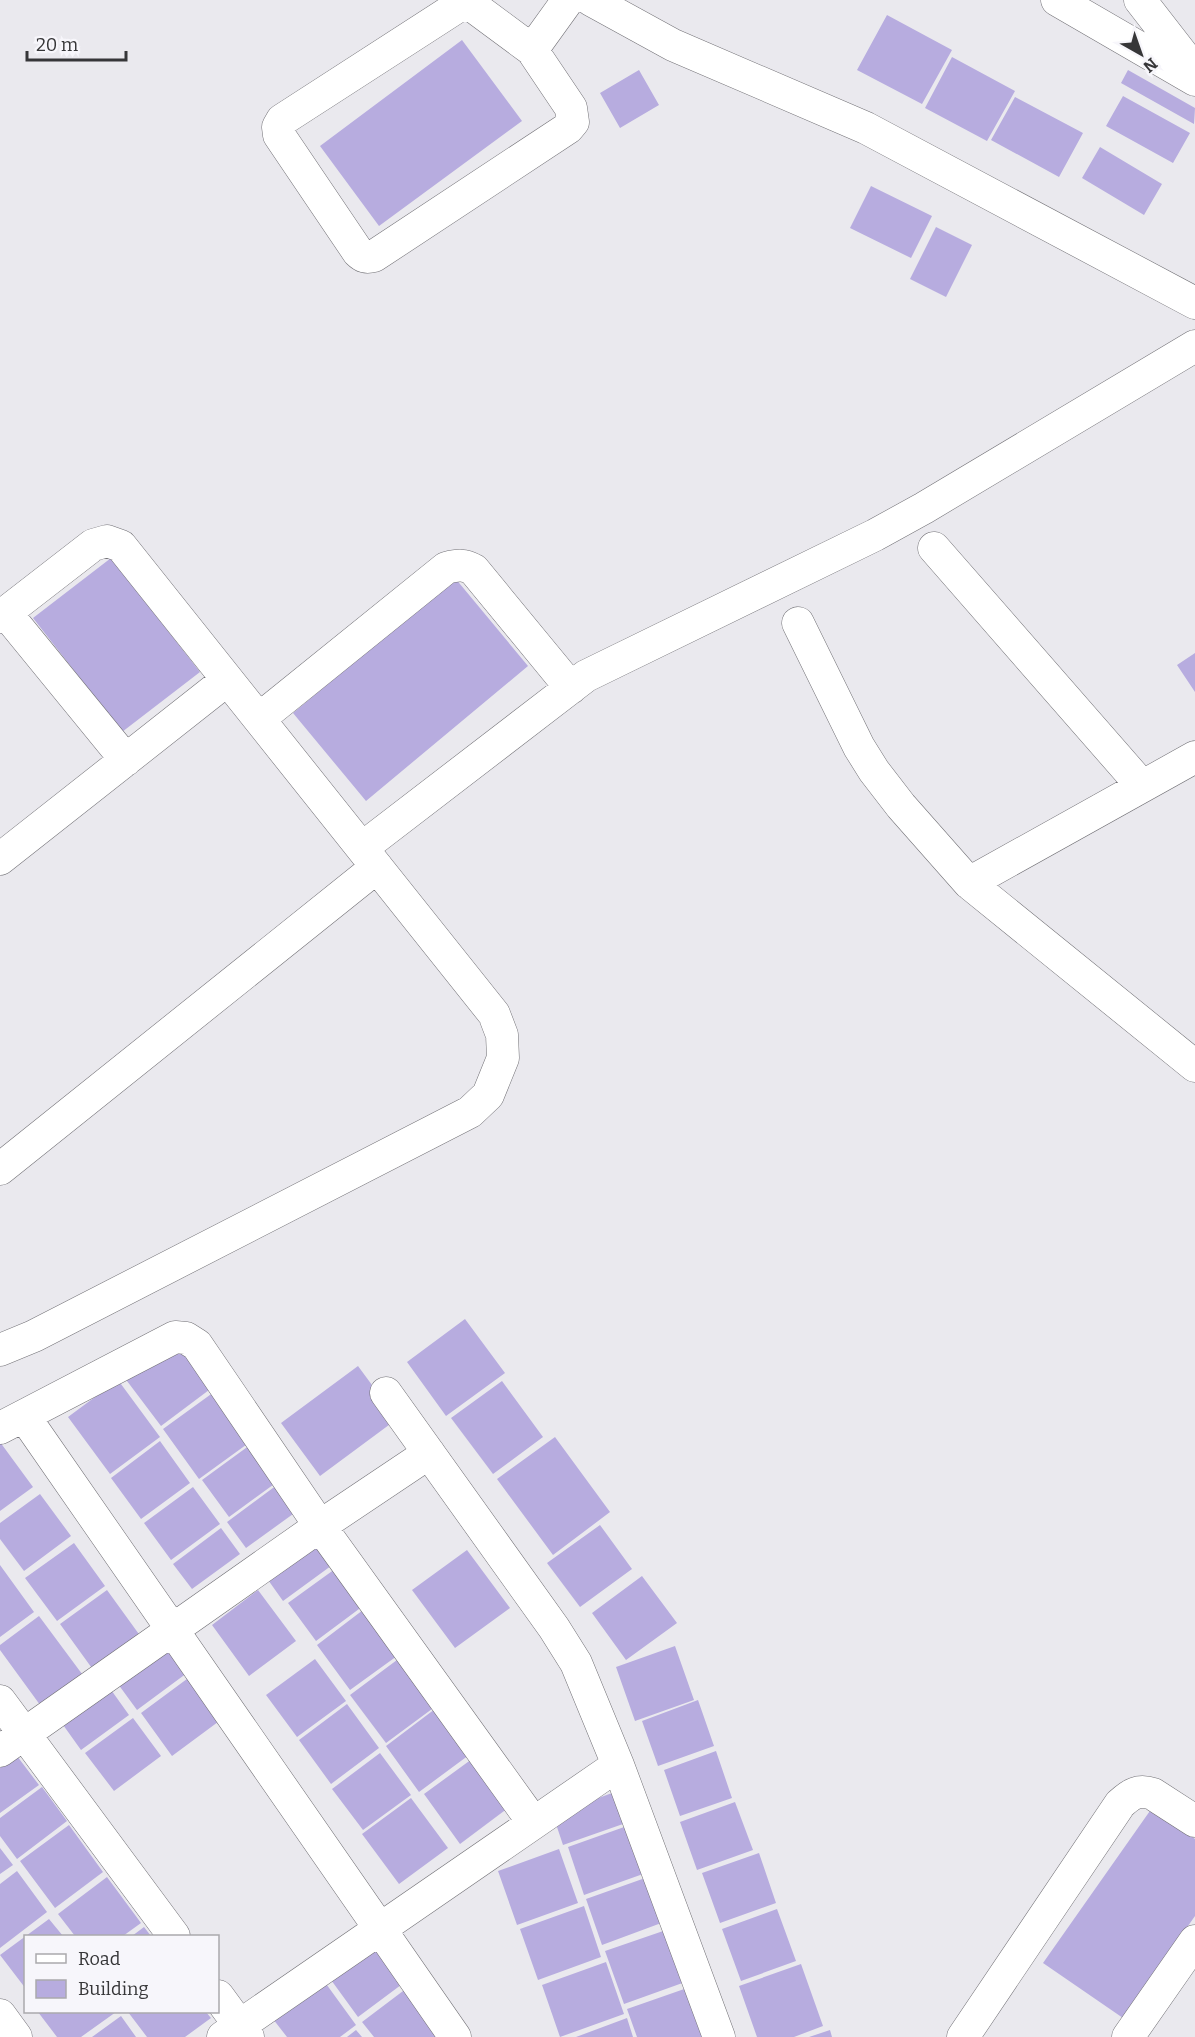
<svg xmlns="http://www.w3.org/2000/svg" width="1195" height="2037" font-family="Bitter,serif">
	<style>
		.building { fill: #b7acdf }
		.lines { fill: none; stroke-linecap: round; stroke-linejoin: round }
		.street-casing { stroke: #727176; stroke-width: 33 }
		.street { stroke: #fff; stroke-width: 32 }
	</style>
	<rect width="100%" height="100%" fill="#eae9ee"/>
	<!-- building -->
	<path class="building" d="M887 15 952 50 922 104 857 70Z
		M462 40 522 121 379 226 320 146Z
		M952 57 1015 91 987 141 925 108Z
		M639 70 659 105 620 128 600 93Z
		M1128 70 1195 108 1194 124 1121 83Z
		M1123 96 1190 133 1173 163 1106 126Z
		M1015 97 1083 133 1059 177 991 140Z
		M1100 147 1162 184 1144 215 1082 178Z
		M871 186 932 216 911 258 850 228Z
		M936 227 972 245 946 297 910 279Z
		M111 558 200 672 122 732 33 618Z
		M455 578 528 666 366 801 293 713Z
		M1195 653V692L1177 665Z
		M465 1319 505 1373 446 1416 407 1362Z
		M177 1338 213 1387 161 1426 124 1377Z
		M358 1366 397 1419 320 1476 281 1423Z
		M118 1380 160 1437 110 1474 68 1417Z
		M502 1381 543 1437 493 1474 451 1418Z
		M214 1392 250 1442 199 1479 163 1429Z
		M555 1437 610 1512 553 1555 497 1479Z
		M160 1441 190 1483 141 1519 111 1478Z
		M0 1442 33 1487 0 1511Z
		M250 1445 277 1482 229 1517 202 1480Z
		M281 1482 300 1509 246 1548 227 1522Z
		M193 1487 220 1524 171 1560 144 1523Z
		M40 1494 71 1536 24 1571 0 1539V1523Z
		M600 1525 632 1569 580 1607 547 1563Z
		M221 1528 240 1554 192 1589 173 1564Z
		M317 1540 335 1563 283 1601 266 1577Z
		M74 1543 105 1586 57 1621 25 1578Z
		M467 1550 510 1608 455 1648 412 1590Z
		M0 1565 34 1612 0 1637Z
		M335 1569 363 1606 316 1641 288 1603Z
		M642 1576 677 1623 626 1660 592 1613Z
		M107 1590 141 1637 94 1671 60 1624Z
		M258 1590 296 1641 249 1676 212 1625Z
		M363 1610 397 1656 350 1690 317 1645Z
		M39 1616 85 1678 43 1709 0 1650V1645Z
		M675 1646 694 1700 635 1721 616 1667Z
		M168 1647 187 1673 137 1710 118 1684Z
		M401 1657 436 1706 386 1743 350 1695Z
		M315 1659 346 1701 297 1737 266 1695Z
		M191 1676 222 1719 172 1756 141 1713Z
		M109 1687 129 1715 81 1750 61 1722Z
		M698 1700 714 1746 658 1766 642 1721Z
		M347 1704 379 1748 331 1784 299 1740Z
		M435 1709 469 1755 419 1792 386 1746Z
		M133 1718 161 1756 114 1791 85 1753Z
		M716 1751 732 1798 680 1816 664 1770Z
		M380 1753 411 1795 363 1830 332 1789Z
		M17 1756 39 1785 0 1813V1768Z
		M472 1759 508 1808 460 1844 424 1794Z
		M42 1787 67 1821 17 1859 0 1836V1818Z
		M612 1793 623 1824 563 1845 553 1815Z
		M411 1798 448 1848 399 1884 362 1834Z
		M735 1802 753 1850 697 1870 680 1822Z
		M1152 1808 1195 1839V1916L1123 2018 1043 1963Z
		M69 1825 103 1872 55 1908 20 1861Z
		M627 1826 643 1874 584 1895 568 1847Z
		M0 1848 13 1865 0 1874Z
		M559 1849 578 1903 517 1925 498 1871Z
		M759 1853 776 1903 720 1923 702 1873Z
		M17 1871 47 1912 0 1948V1884Z
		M107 1877 141 1923 123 1936H75L58 1914Z
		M648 1877 664 1922 602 1945 586 1899Z
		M584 1906 601 1957 538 1980 520 1929Z
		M777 1909 796 1961 741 1981 722 1929Z
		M49 1919 63 1936H26V1989L0 1955Z
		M144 1927 151 1936H132Z
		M669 1929 688 1981 624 2004 605 1951Z
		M377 1935 409 1979 358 2017 326 1973Z
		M606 1962 624 2014 560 2037 542 1985Z
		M801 1964 823 2026 794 2037H757L739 1986Z
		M324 1981 356 2025 340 2037H287L273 2019Z
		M411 1985 440 2037H374L362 2022Z
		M690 1987 708 2037H637L627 2009Z
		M38 2012H116L81 2037H57Z
		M128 2012H206L211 2018 185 2037H147Z
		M121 2016 136 2037H92Z
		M627 2018 633 2037H576Z
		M356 2030 362 2037H347Z
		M830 2030 832 2037H809Z"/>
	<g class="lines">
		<!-- street casing -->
		<g class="street-casing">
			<path id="street" d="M591 0 673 45 866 128 1195 303
				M1057 0 1195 80
				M1140 0 1195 71
				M464 5H471L478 10 532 50 571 108 573 122 568 128 374 256C366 258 363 257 358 252L279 135 278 127 282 120 457 7Z
				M532 50 568 0
				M934 548 1142 786
				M6 613 126 760
				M0 617 93 545 107 541 121 546 494 1014 502 1035 503 1058 488 1095 470 1112 34 1336 0 1350
				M798 623 859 747 874 771 901 806 969 883 1195 1066
				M259 719 446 568C458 565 464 564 474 570L571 688
				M362 848 586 676 875 535 924 508 1195 346
				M0 859 227 680
				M969 883 1195 757
				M0 1169 377 867
				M386 1393 554 1628 576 1663 618 1765 719 2037
				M24 1416 455 2037
				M0 1428 175 1337 186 1338 197 1345 320 1526 533 1822
				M0 1701 174 1936
				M0 1751 320 1526 429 1453
				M218 1996 248 2037
				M0 2015 16 2037
				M223 2037 618 1765
				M963 2037 1120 1804C1131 1794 1138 1789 1153 1794L1195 1821
				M1128 2037 1195 1941"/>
		</g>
		<!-- street -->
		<use href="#street" class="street"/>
	</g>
	<!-- legend -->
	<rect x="24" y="1935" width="195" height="78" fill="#f7f6fb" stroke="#aaa9ad" stroke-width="1.5"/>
	<rect x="36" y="1954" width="30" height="9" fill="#ffffff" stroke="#aaa9ad" stroke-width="1.5"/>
	<text x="78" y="1965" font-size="18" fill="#363638">Road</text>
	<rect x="36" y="1980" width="30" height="18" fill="#b7acdf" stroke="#aaa9ad" stroke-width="1.5"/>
	<text x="78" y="1995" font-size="18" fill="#363638">Building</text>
	<!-- north arrow -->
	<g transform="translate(1141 54) rotate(140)" stroke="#f7f6fb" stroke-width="4.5" paint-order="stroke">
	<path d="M0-4.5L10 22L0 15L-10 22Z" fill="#363638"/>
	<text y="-9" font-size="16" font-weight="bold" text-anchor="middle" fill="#363638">N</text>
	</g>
	<!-- scale -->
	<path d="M27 51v9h99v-9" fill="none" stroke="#363638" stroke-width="3"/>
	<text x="36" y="51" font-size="18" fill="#363638" stroke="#f7f6fb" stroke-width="4.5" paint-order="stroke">20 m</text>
</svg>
